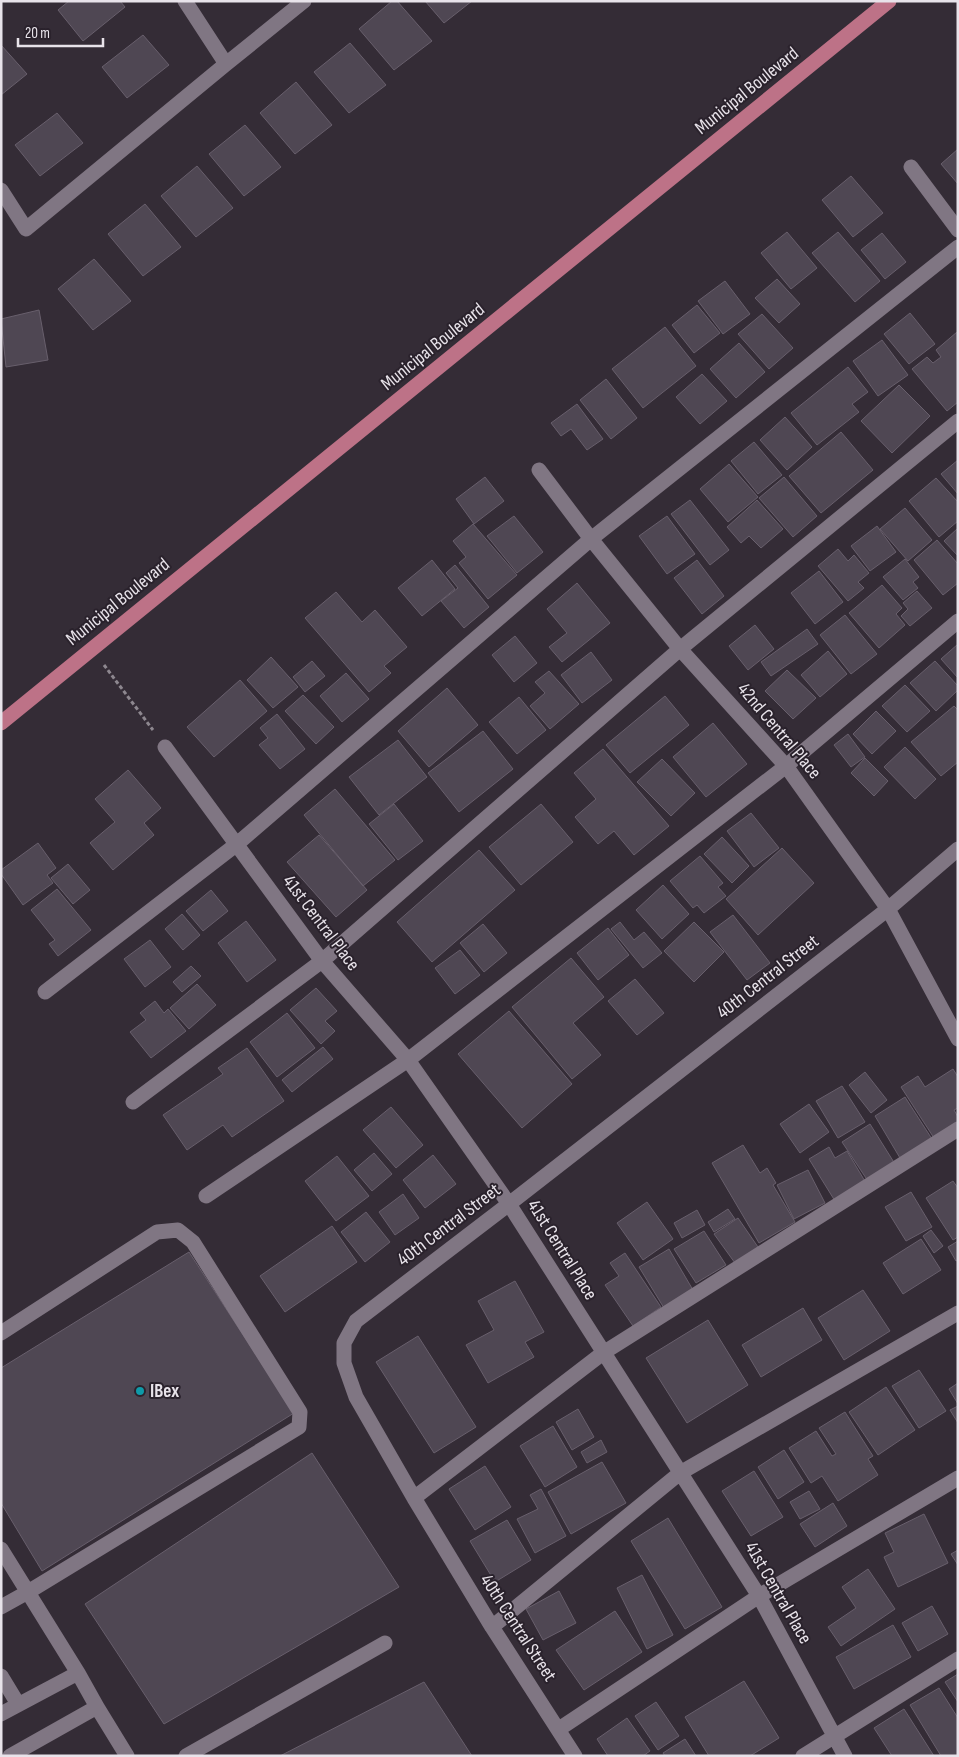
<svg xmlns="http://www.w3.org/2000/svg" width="959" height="1757" font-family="'Sofia Sans Condensed',sans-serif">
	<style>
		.building { fill: #4f4753; stroke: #685f6c }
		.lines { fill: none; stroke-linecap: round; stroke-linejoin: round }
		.path { stroke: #8d878f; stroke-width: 3; stroke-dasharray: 4 2.5; stroke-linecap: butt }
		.service { stroke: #807683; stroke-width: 15 }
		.minor { stroke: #807683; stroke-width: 15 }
		.primary { stroke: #bd7287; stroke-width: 15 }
		.culture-dot { fill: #0f9aa8; stroke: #2a222c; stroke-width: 2 }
		.labels { text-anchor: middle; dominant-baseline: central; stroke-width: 4; stroke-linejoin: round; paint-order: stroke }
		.street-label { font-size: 19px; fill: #e8e3ea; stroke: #2a222c }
		.poi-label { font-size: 19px; font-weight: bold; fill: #e8e3ea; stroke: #2a222c; text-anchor: start }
	</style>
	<rect width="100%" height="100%" fill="#342c36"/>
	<!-- building -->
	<path class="building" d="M69 1H120L125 7 83 41 58 10Z
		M392 1H397L432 41 394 70 359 29Z
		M425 1H472L444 23Z
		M143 35 169 65 127 98 102 67Z
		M350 43 386 85 349 113 314 72Z
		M1 45 27 74 1 95Z
		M296 82 332 125 295 154 260 113Z
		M57 113 83 143 40 176 15 145Z
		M245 125 281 167 244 196 209 154Z
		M958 149V184L941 164Z
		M197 166 233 208 196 237 161 196Z
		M851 176 883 213 853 237 822 200Z
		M145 204 181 247 143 276 108 234Z
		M787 232 817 268 791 289 761 253Z
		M838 232 880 281 855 302 812 253Z
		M882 233 906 262 885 279 861 250Z
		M94 259 131 301 93 330 58 289Z
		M777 279 800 304 779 323 755 298Z
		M725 281 750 314 723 334 698 301Z
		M697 305 720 333 694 353 672 325Z
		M39 310 48 360 6 367 1 319Z
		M910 313 935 344 909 364 884 334Z
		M762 314 793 348 769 369 738 334Z
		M665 327 696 366 643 408 612 369Z
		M957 332 958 402 947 411 912 369 927 357 933 363 941 357 936 350Z
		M882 340 908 375 878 396 853 361Z
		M739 343 765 372 736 398 710 369Z
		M848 367 868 392 852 404 859 412 817 445 791 413Z
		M702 374 727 401 700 424 676 397Z
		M606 379 637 418 611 439 580 400Z
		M899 385 930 416 892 453 861 421Z
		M577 404 603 439 587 450 571 429 561 436 551 423Z
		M785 417 812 447 787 470 760 440Z
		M841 432 873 470 821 513 789 476Z
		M754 442 782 475 758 494 731 461Z
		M958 460V494L941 474Z
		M729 464 758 497 728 522 700 489Z
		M485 477 504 501 474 524 456 499Z
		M784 477 817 516 793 537 759 498Z
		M936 478 958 502V521L939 537 909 501Z
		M690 500 729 550 710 565 671 514Z
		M757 500 783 529 761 548 749 536 741 543 727 527Z
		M905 508 932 540 908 561 880 529Z
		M514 516 543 552 517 573 487 536Z
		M667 516 695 554 667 574 639 536Z
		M473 524 517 575 488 599 459 563 466 557 453 541Z
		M877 526 896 552 870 571 851 546Z
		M958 528V556L944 541Z
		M937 540 958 564V583L943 595 914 560Z
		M838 549 848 561 854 555 869 573 858 582 864 588 848 601 818 566Z
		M905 559 919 577 913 582 918 588 903 600 883 577Z
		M432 560 455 589 422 616 398 588Z
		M697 560 724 596 702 614 674 578Z
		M455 565 489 607 464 628 441 601 458 588 446 573Z
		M819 571 843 602 815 624 791 593Z
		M577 583 610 623 562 662 549 647 567 633 547 609Z
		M882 585 902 608 896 614 905 625 879 648 849 613Z
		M917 591 932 608 910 626 901 616 908 609 903 603Z
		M336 592 362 622 375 610 407 647 384 666 391 673 369 692 305 618Z
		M845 615 877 654 851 674 820 635Z
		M755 625 774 649 748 670 729 646Z
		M807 629 818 644 771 676 761 662Z
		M515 636 537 663 514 682 492 655Z
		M958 644V678L941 659Z
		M828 651 847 674 820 697 801 675Z
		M591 652 612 680 582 703 561 675Z
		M271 657 298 687 273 708 247 680Z
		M312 661 325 676 305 692 293 677Z
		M935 661 958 686V690L936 711 910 683Z
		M787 670 816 698 793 719 765 691Z
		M549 671 579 704 550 729 530 706 545 693 535 682Z
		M346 673 369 699 342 722 320 696Z
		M240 680 267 711 214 757 187 727Z
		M905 685 930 711 907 732 882 706Z
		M447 688 478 725 429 767 398 731Z
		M303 695 334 727 316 744 285 711Z
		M665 696 689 725 630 773 606 745Z
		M519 697 546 730 517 754 489 722Z
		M954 706 958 710V762L941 776 911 742Z
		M876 711 896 731 872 754 853 734Z
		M277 714 305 749 280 769 259 745 268 738 260 728Z
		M713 723 747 764 706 797 673 757Z
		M483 731 513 769 459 812 428 773Z
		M848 734 865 757 851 767 834 745Z
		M398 740 427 777 379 815 349 777Z
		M905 747 936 779 915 799 884 767Z
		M603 749 669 826 634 855 614 831 598 844 575 817 596 799 574 773Z
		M865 758 888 781 874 796 851 773Z
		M662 759 695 793 671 816 637 782Z
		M128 770 161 808 144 823 154 835 113 870 90 843 115 822 95 799Z
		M335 789 395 860 363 886 304 815Z
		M394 804 423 841 398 860 369 824Z
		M541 804 573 842 521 885 489 847Z
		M751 813 779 848 754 867 727 831Z
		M319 835 367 890 336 917 287 862Z
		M722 837 749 866 732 883 704 854Z
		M38 843 56 868 47 875 53 883 23 905 1 874V870Z
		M782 848 814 883 758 935 726 899Z
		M479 850 515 890 432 962 397 922Z
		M700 856 723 883 718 887 726 896 704 913 697 905 693 908 670 881Z
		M68 864 90 890 73 904 51 878Z
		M663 885 689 914 662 939 636 910Z
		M57 889 91 930 58 956 49 944 55 940 31 910Z
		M211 890 228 911 203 931 186 911Z
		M182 914 200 935 183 950 165 929Z
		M733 915 770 963 747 980 710 932Z
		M246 921 276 960 247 982 218 943Z
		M620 922 634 940 644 932 662 953 643 968 611 929Z
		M694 922 724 952 694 982 664 951Z
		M483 924 507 953 484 972 460 943Z
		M608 928 629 955 598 980 577 953Z
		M150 940 171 967 145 987 124 959Z
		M460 950 480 975 455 994 435 968Z
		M571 958 604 997 573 1023 601 1055 572 1079 512 1007Z
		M191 966 201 976 182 992 173 982Z
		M635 979 664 1013 637 1035 608 1001Z
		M197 984 216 1005 189 1029 170 1008Z
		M316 988 337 1011 325 1021 335 1031 321 1044 290 1010Z
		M155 1001 164 1013 168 1009 186 1031 151 1058 130 1032 146 1020 140 1013Z
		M509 1011 572 1084 522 1128 458 1054Z
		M287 1013 315 1048 277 1077 250 1042Z
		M323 1047 333 1059 292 1092 282 1080Z
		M247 1048 284 1101 232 1137 223 1125 187 1150 163 1115 223 1074 218 1068Z
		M953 1069 958 1077V1108L954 1110 958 1117V1123L934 1138 901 1087 918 1076 925 1087Z
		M865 1072 887 1100 871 1113 849 1085Z
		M842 1086 865 1122 838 1138 816 1101Z
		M905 1097 932 1139 900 1158 875 1116Z
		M809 1104 829 1132 800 1153 780 1124Z
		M391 1107 423 1145 396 1168 363 1130Z
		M870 1124 895 1164 868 1181 842 1142Z
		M743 1145 760 1173 767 1168 776 1183 773 1185 795 1222 759 1243 712 1163Z
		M829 1147 835 1158 847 1151 866 1183 835 1201 809 1159Z
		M374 1153 392 1174 372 1191 354 1170Z
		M433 1155 456 1184 425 1208 403 1180Z
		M337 1156 369 1196 336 1221 305 1181Z
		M808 1170 825 1203 794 1219 777 1185Z
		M953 1181 958 1188V1237L953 1240 926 1198Z
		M911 1192 932 1227 906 1241 885 1207Z
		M403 1194 419 1218 395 1235 379 1212Z
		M647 1202 673 1239 643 1260 617 1223Z
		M728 1209 735 1219 714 1232 708 1222Z
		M697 1210 705 1225 682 1238 674 1223Z
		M366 1212 390 1242 365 1262 341 1232Z
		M738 1218 758 1247 735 1263 714 1234Z
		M332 1226 357 1262 285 1312 260 1276Z
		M931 1230 943 1246 934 1253 923 1236Z
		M704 1231 726 1265 696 1283 674 1249Z
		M921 1239 941 1270 903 1294 883 1263Z
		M958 1241V1260L956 1261 948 1247Z
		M669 1249 693 1290 664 1308 639 1267Z
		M189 1252 294 1413 42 1571 1 1503V1368Z
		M625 1253 661 1307 633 1326 605 1285 619 1276 610 1263Z
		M515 1281 544 1332 525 1342 534 1357 488 1383 466 1345 494 1330 478 1301Z
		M863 1290 890 1331 844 1360 818 1318Z
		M803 1308 822 1340 761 1377 742 1345Z
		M708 1320 748 1385 687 1423 646 1358Z
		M418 1336 476 1427 434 1453 376 1362Z
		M919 1370 946 1411 919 1428 892 1386Z
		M958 1383V1404L949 1389Z
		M886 1387 915 1430 878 1455 849 1412Z
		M958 1406V1423L950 1410Z
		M578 1409 594 1437 572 1450 556 1422Z
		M845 1412 873 1456 868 1459 878 1475 838 1501 822 1476 811 1483 789 1448 816 1431 832 1456 836 1454 819 1428Z
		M553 1426 577 1467 545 1487 520 1446Z
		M601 1440 607 1452 587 1463 581 1452Z
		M784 1450 804 1482 778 1499 758 1467Z
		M312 1453 399 1587 164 1724 85 1604Z
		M602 1462 626 1503 571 1534 548 1492Z
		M485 1466 511 1507 475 1530 449 1489Z
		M754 1471 783 1517 751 1536 722 1491Z
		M541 1489 566 1536 535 1553 517 1519 538 1509 530 1495Z
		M809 1491 820 1509 800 1519 790 1502Z
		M833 1503 847 1526 815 1547 800 1524Z
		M924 1514 948 1563 898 1587 884 1557 894 1552 885 1533Z
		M668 1518 722 1607 685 1629 631 1541Z
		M507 1520 531 1560 495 1582 470 1541Z
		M958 1550V1565L951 1554Z
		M868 1569 895 1609 841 1646 828 1627 856 1608 842 1587Z
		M642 1575 673 1635 647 1649 617 1588Z
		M559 1591 576 1623 543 1640 526 1609Z
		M932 1606 948 1634 918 1651 902 1623Z
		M615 1611 642 1652 584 1690 556 1650Z
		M893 1625 911 1657 854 1689 836 1657Z
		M958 1674V1702L945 1682Z
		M744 1681 779 1738 750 1756H709L685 1717Z
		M424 1682 472 1756H280Z
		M939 1688 958 1718V1756H941L910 1705Z
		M656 1702 679 1736 658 1750 635 1716Z
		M904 1709 934 1756H892L874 1728Z
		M627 1718 650 1751 643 1756H608L597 1739Z
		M685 1739 696 1756H665L663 1753Z"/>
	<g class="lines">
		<!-- path -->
		<path class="path" d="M104 665 153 730"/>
		<!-- service -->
		<path class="service" d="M1 1333 157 1232 178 1230 193 1242 300 1412 299 1427 28 1592 1 1607
			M1 1549 78 1673 1 1714
			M1 1676 18 1704
			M97 1707 127 1756
			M10 1756 97 1707 78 1673
			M186 1756 385 1643"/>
		<!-- minor -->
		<path class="minor" d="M185 1 226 64
			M911 167 958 230
			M1 190 26 229 226 64 304 1
			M539 470 591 539 680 649 786 766 888 909 958 1039
			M165 747 322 961 408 1060 509 1204 759 1596 845 1756
			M45 992 237 844 591 539 958 247
			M133 1102 322 961 680 649 958 421
			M206 1196 408 1060 786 766 958 621
			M414 1498 603 1353 958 1129
			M492 1627 680 1473 958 1313
			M559 1729 759 1596 958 1478
			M575 1756 492 1627 414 1498 356 1397 344 1363V1343L356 1321 509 1204 888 909 958 849
			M803 1756 958 1659"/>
		<!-- primary -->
		<path class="primary" d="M1 723 889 1"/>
	</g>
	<!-- markers -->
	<circle class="culture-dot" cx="140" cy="1391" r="5"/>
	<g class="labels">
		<!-- street labels -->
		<g class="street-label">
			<text transform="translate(747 91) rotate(-39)">Municipal Boulevard</text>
			<text transform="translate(433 347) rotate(-39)">Municipal Boulevard</text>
			<text transform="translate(118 602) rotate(-39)">Municipal Boulevard</text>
			<text transform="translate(779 731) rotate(50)">42nd Central Place</text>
			<text transform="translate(321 923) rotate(53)">41st Central Place</text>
			<text transform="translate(768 977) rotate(-38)">40th Central Street</text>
			<text transform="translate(449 1225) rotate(-37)">40th Central Street</text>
			<text transform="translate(562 1250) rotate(58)">41st Central Place</text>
			<text transform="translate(778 1593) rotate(60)">41st Central Place</text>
			<text transform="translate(518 1628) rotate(57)">40th Central Street</text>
		</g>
		<!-- poi labels -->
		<g class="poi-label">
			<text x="150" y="1391">IBex</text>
		</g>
	</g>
	<!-- border -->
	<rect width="959" height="1757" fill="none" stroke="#e8e3ea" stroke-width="5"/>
	<!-- scale -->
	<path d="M18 38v8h85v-8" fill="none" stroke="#e8e3ea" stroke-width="2.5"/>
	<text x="25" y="38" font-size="15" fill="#e8e3ea" stroke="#2a222c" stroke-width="4" paint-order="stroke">20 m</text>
</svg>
